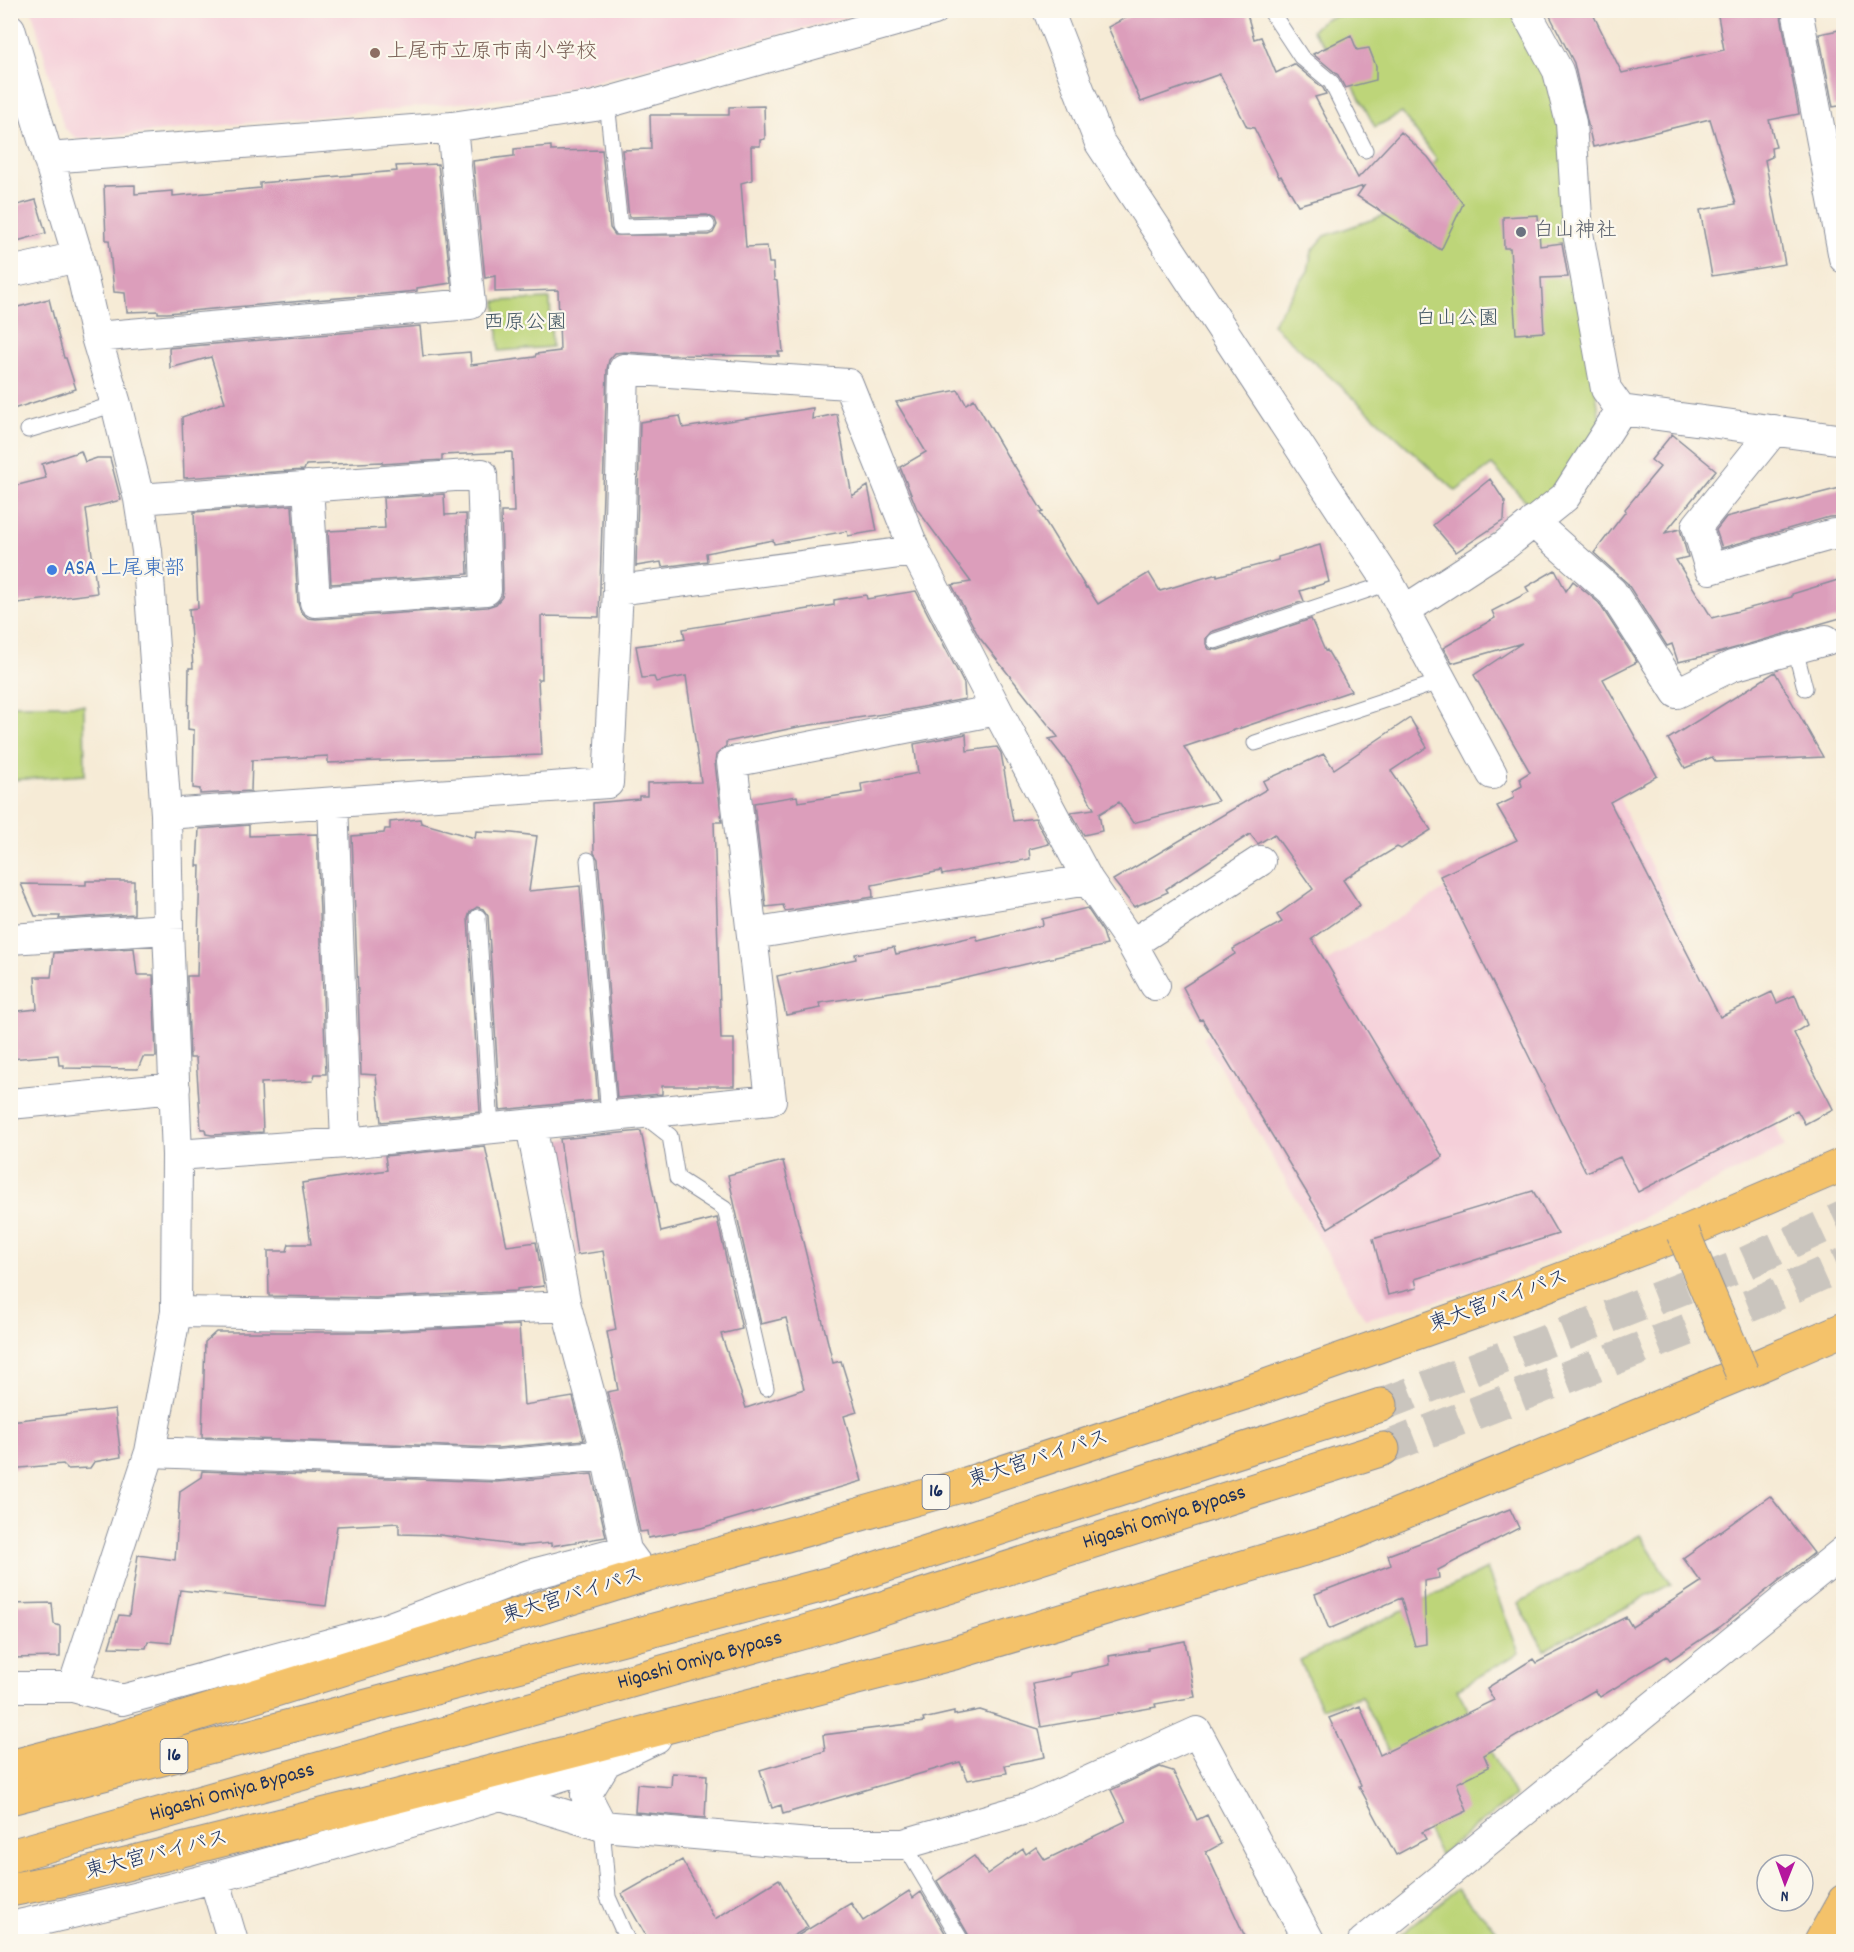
<svg xmlns="http://www.w3.org/2000/svg" width="1854" height="1952" font-family="Dekko,'Klee One',sans-serif">
	<style>
		.built { fill: #f5cfd9 }
		.green { fill: #bdd579; stroke: #6c826c; stroke-width: 1.5 }
		.building { fill: #dc9ebb }
		.lines { fill: none; stroke-linecap: round; stroke-linejoin: round }
		.trunk-tunnel { stroke: #cac5be; stroke-width: 33; stroke-dasharray: 33 16; stroke-linecap: butt }
		.service-casing { stroke: #888d9a; stroke-width: 17 }
		.minor-casing { stroke: #888d9a; stroke-width: 32 }
		.primary-casing { stroke: #888d9a; stroke-width: 35 }
		.trunk-casing { stroke: #888d9a; stroke-width: 35 }
		.service { stroke: #fff; stroke-width: 15 }
		.minor { stroke: #fff; stroke-width: 30 }
		.primary { stroke: #f4c26a; stroke-width: 33 }
		.trunk { stroke: #f4c26a; stroke-width: 33 }
		.trunk-bridge-casing { stroke: #888d9a; stroke-width: 35; stroke-linecap: butt }
		.trunk-bridge { stroke: #f4c26a; stroke-width: 33 }
		.education-dot { fill: #8d6e63; stroke: #fbf7ec; stroke-width: 2 }
		.worship-dot { fill: #6b7280; stroke: #fbf7ec; stroke-width: 2 }
		.shop-dot { fill: #3f7fe0; stroke: #fbf7ec; stroke-width: 2 }
		.labels { text-anchor: middle; dominant-baseline: central; stroke-width: 4.5; stroke-linejoin: round; paint-order: stroke }
		.shield { fill: #fbf7ec; stroke: #5e6b89; stroke-width: 1.5 }
		.shield-label { font-size: 20px; font-weight: bold; fill: #1b2f5e }
		.education-label { font-size: 21px; fill: #785e54; stroke: #fbf7ec; text-anchor: start }
		.worship-label { font-size: 21px; fill: #5b616d; stroke: #fbf7ec; text-anchor: start }
		.park-label { font-size: 21px; fill: #445865; stroke: #fbf7ec }
		.shop-label { font-size: 21px; fill: #366cbe; stroke: #fbf7ec; text-anchor: start }
		.street-label { font-size: 21px; fill: #1b2f5e; stroke: #fbf7ec }
	</style>
	<rect width="100%" height="100%" fill="#fbf7ec"/>
	<filter id="ink" filterUnits="userSpaceOnUse"><feTurbulence type="fractalNoise" baseFrequency=".0167" numOctaves="2"/><feDisplacementMap in="SourceGraphic" scale="12" xChannelSelector="R" yChannelSelector="G"/><feConvolveMatrix kernelMatrix="1 2 1 2 8 2 1 2 1" color-interpolation-filters="sRGB"/></filter>
	<filter id="wash" filterUnits="userSpaceOnUse"><feTurbulence type="fractalNoise" baseFrequency=".008" numOctaves="4" result="noise"/><feDisplacementMap in="SourceGraphic" scale="24" xChannelSelector="R" yChannelSelector="G"/><feGaussianBlur stdDeviation="1.35" result="paint"/><feColorMatrix in="noise" values="0 0 0 0 0 0 0 0 0 0 0 0 0 0 0 0 0 1.4 0 .05"/><feComposite in="paint" operator="in"/></filter>
	<g filter="url(#wash)">
		<rect width="100%" height="100%" fill="#f6ebd6"/>
		<!-- built -->
		<path class="built" d="M32 11V10L870 11 542 95 78 139 64 128Z
			M1613 786 1785 1146 1644 1217 1481 1289 1365 1319 1203 1037Z"/>
		<!-- green -->
		<path class="green" d="M1357 11H1516L1539 59 1558 114 1601 428 1563 487 1534 510 1492 465 1456 491 1272 324 1308 271 1312 251 1325 236 1385 215 1437 160 1402 113 1375 127 1344 69 1312 30 1325 19Z
			M550 299 552 347 499 351 496 301Z
			M11 705H84L85 775 11 780Z
			M1640 1535 1671 1584 1544 1650 1518 1603Z
			M1487 1569 1519 1653 1457 1689 1515 1796 1440 1855 1361 1696 1321 1708 1300 1660Z
			M1457 1889 1507 1941H1393Z"/>
		<g id="blocks">
			<!-- building -->
			<path class="building" d="M1141 10H1246L1254 39 1261 37 1276 73 1294 64 1323 88 1326 94 1315 97 1358 178 1401 132 1428 157 1463 204 1441 250 1357 196 1364 186 1298 205 1281 176 1279 177 1254 128 1247 127 1220 74 1141 102 1108 27Z
				M1547 10H1591L1622 73 1724 50 1717 10H1780L1799 114 1769 120 1776 147 1771 148 1772 157 1765 160 1785 264 1712 276 1700 210 1736 204 1710 119 1593 147 1574 63Z
				M1844 29V105L1833 107 1819 34Z
				M1351 35 1357 50 1369 48 1376 66V80L1345 88 1338 75 1313 54Z
				M764 106 765 139 760 140V146H751L752 180 741 183 746 247 767 246 769 263H773L774 280 777 281 783 352H778L780 356 669 355 625 352 615 353 609 360 607 369 599 617 541 616 542 679H538L542 755 328 763V756L252 760 251 791 200 794V789L193 788 194 730 188 729 189 668H193L189 609 198 608 194 512 292 505 298 603 301 612 308 618 316 619 487 607 496 604 502 597 503 590 501 512H514L512 452 442 455V460L382 464V462L306 465 304 470 184 478 182 417 225 402 211 357 170 368 169 348 420 326 423 356 470 352 471 365 535 357 536 354 560 351 558 290 495 292V276L485 278 473 161 514 156V149L551 146V151L602 150 610 228 615 235H708L713 233 717 225 715 219 707 215 629 217 622 150 651 149 650 115H729V107Z
				M438 164 451 283 417 288V291L167 313H158V311L127 312 125 293 114 292 109 240H106L104 186 135 185V194L173 191V196L260 188V183L397 171 396 166Z
				M36 200 46 233 10 243V207Z
				M1538 215 1540 246 1562 243 1568 277 1541 278 1544 332 1516 334 1510 248H1504L1503 217Z
				M49 299 64 358H66L76 389 10 410V309Z
				M958 390 966 404 974 399 1013 466 1014 465 1043 512 1040 513 1086 588 1087 587 1098 604 1149 573 1160 591 1217 574V576L1278 560V557L1320 545 1329 582 1300 591 1304 601 1211 632 1206 638V644L1209 649 1218 650 1311 619 1325 651 1327 650 1351 691 1184 747 1218 801 1133 823 1119 802 1099 814 1102 831 1084 835 1071 812 1094 809 1071 767 1049 739 1058 737 979 637 952 585 971 582 917 509 900 467 926 452 896 402Z
				M813 408 812 419 837 414 852 496 868 486 877 531 848 536 847 531 774 544 773 540 706 553 707 561 662 567 661 562 636 566 640 422 680 416 683 428Z
				M1672 434 1716 470 1665 533 1680 529 1688 557 1676 560 1712 618 1792 597V594L1838 580 1844 597V617L1721 652 1678 662 1672 644 1667 646 1627 583 1594 553 1626 511 1625 509 1660 467 1651 460Z
				M81 451 85 462 97 458H110L121 500 86 509 97 593 10 604V487L46 478 42 464Z
				M1490 479 1505 502 1504 520 1456 552 1433 525Z
				M1844 487V516L1829 517 1722 548 1716 530 1726 517Z
				M444 494 445 515 466 514 468 574 331 584 328 531 385 528 383 498Z
				M1555 570 1566 591 1573 581 1599 603 1637 662 1603 679 1657 776 1610 802 1720 1017 1772 992 1777 1003 1795 995 1807 1025 1794 1033 1833 1109 1805 1124 1797 1110 1638 1192 1620 1157 1586 1172 1440 876 1517 840 1497 806 1514 798 1513 791 1522 786 1520 778 1530 772 1474 675 1522 643 1452 663 1443 648 1495 618 1492 611 1529 592 1526 587Z
				M916 591 964 684 965 699 896 712 798 727 726 742V746L716 755 715 763 722 822H714L721 1039H734V1086H662V1094L617 1098 598 859 594 853 593 803 639 799V796H647V783L701 782 686 676 656 682 654 677 642 678 636 646 685 639 683 629 834 605V600L866 595 867 599Z
				M1775 672 1823 757 1716 762 1712 757 1685 768 1668 739Z
				M1410 718 1427 747 1391 771 1431 830 1401 849 1397 847 1343 880 1360 905 1312 939 1443 1157 1328 1228 1202 1019 1200 1020 1183 987 1235 954 1233 949 1282 922 1277 915 1313 889 1274 834 1258 844 1250 834 1166 889 1168 892 1134 907 1113 880 1267 789 1263 781 1324 754 1334 769Z
				M966 734 967 751 997 747 1001 753 1013 821 1035 818 1049 844 1029 849 1030 859 942 875 941 871 872 885 873 897 785 911 783 905 766 907 754 803 797 796 798 802 862 792 861 784 918 773 914 744Z
				M420 819 421 823 475 838 476 831 512 833 537 836 529 891 580 886 598 1100 500 1110 488 916 483 909 477 907 470 912 468 918 480 1112 381 1122 376 1075 361 1074 352 836 384 833 385 829H390V822Z
				M249 825V836L317 834 326 1074H315L313 1081 261 1083 263 1132 212 1135 206 1134 205 1129H201L196 1058H190L187 976H197L200 866H197L199 829Z
				M86 881H134V914L59 919 60 916H35L21 884 86 885Z
				M1087 908 1103 932 1107 945 936 985 819 1003 821 1008 786 1015 777 976 856 959 855 954 894 947 896 954 976 936 978 941 1043 925 1042 919Z
				M134 948 137 975H153L156 1057H143L138 1069 64 1068V1065H59L58 1055 10 1059V1012L37 1009 35 977H51L54 953Z
				M641 1131 661 1232 717 1218 742 1329 721 1334 746 1408 804 1389 786 1318 761 1324 728 1175 783 1161 833 1363 841 1361 857 1412 844 1416 862 1481 701 1528 648 1538 647 1531 640 1532 623 1451 607 1392 618 1390 607 1332 616 1330 603 1251 577 1255 560 1139Z
				M485 1146 507 1246 536 1242 544 1286 517 1289V1291L376 1298 269 1296 268 1251H287L289 1244H311L302 1183 387 1170 385 1156Z
				M1533 1191 1558 1234 1415 1279 1417 1288 1388 1295 1373 1239Z
				M519 1325 524 1405 573 1397 584 1440 498 1448 202 1437 205 1342 216 1332H377Z
				M115 1409 121 1457 94 1462 90 1468 68 1469 63 1464 10 1469V1421Z
				M202 1471 497 1482 592 1474 606 1537 551 1546V1543L520 1546 440 1535 399 1534V1523L337 1526 326 1606 180 1590 171 1643 148 1641 146 1648 109 1647 119 1615 129 1616 138 1555 175 1560 180 1491 201 1477Z
				M1770 1496 1814 1553 1720 1627 1670 1660 1667 1656 1600 1697 1595 1690 1484 1755 1489 1767 1457 1783 1467 1811 1422 1832 1426 1839 1396 1855 1359 1786 1361 1785 1329 1718 1360 1706 1380 1755 1494 1700 1487 1688 1533 1659 1536 1663 1626 1617 1632 1627 1701 1582 1683 1558Z
				M1510 1509 1519 1528 1438 1570 1439 1578 1424 1581 1426 1644 1415 1646 1401 1598 1329 1629 1315 1594 1391 1565 1388 1555Z
				M52 1603 54 1624 60 1626V1657L10 1658V1604Z
				M1185 1641 1195 1697 1155 1704 1156 1707 1041 1727 1033 1684 1071 1676V1673L1110 1665 1109 1656 1148 1650V1648Z
				M980 1710 1039 1729 1045 1757 1005 1765 1007 1773 968 1780 960 1762 783 1814 781 1805 772 1808 760 1770 825 1751 823 1735 924 1722 923 1719 954 1712V1715Z
				M1160 1767 1173 1771 1197 1820 1207 1815 1221 1844 1206 1852 1247 1941H972L937 1881 974 1856 987 1874 1023 1849 1026 1854 1036 1847 1045 1860 1126 1821 1111 1790Z
				M672 1773 707 1775 705 1818 635 1812 637 1784 671 1787Z
				M682 1860 715 1919 779 1879 808 1927 785 1941H649L622 1894Z
				M909 1891 913 1898 921 1892 950 1941H789L851 1903 863 1921Z"/>
		</g>
	</g>
	<g filter="url(#ink)">
		<use href="#blocks" fill-opacity="0" stroke="#888d9a" stroke-width="1.5"/>
		<g class="lines">
			<!-- trunk-tunnel -->
			<path class="trunk-tunnel" d="M1381 1405 1735 1268 1844 1217
				M1383 1449 1754 1304 1844 1264"/>
			<!-- service casing -->
			<g class="service-casing">
				<path id="service" d="M1270 10 1301 57 1331 82 1365 150
					M607 102 620 227 707 225
					M28 430 116 404
					M1215 641 1389 583
					M1795 649 1805 688
					M1255 743 1442 681
					M588 860 609 1116
					M478 917 491 1128
					M643 1115 670 1136 677 1178 725 1209 766 1388
					M602 1826 608 1897 628 1942
					M904 1844 962 1942"/>
			</g>
			<!-- minor casing -->
			<g class="minor-casing">
				<path id="minor" d="M1048 10 1100 143 1389 583 1492 774
					M1525 10 1558 71 1571 123 1578 233 1606 389 1621 410
					M1797 10 1844 258
					M10 29 78 257 96 337 116 404 139 499 147 551 166 814 168 929 177 1155 176 1312 150 1452 73 1687
					M48 158 452 127 595 106 934 10
					M10 272 78 257
					M96 337 470 304 452 127
					M1774 430 1697 526 1710 569 1834 534 1844 538
					M139 499 482 474 486 590 315 602 308 486
					M1533 522 1612 592 1677 693 1732 666 1826 640
					M618 590 915 551
					M1405 610 1505 545 1565 497 1621 410 1844 440
					M333 803 346 1143
					M166 814 608 783 618 590 624 369 848 384 915 551 997 710 1088 880 1132 944 1155 985
					M752 934 1088 880
					M10 939 168 929
					M1132 944 1260 861
					M10 1104 175 1088
					M531 1125 566 1306 606 1455 626 1550 637 1565
					M177 1155 346 1143 771 1100 732 762 997 710
					M176 1312 376 1315 566 1306
					M150 1452 498 1465 606 1455
					M10 1687H73L122 1700 385 1629 529 1575 626 1550
					M656 1738 606 1762 586 1795 602 1826 810 1844H904L1029 1808 1197 1732 1310 1942
					M501 1795 602 1826
					M214 1878 233 1942
					M10 1927C212 1883 410 1824 606 1762
					M1363 1942 1844 1551"/>
			</g>
			<!-- primary casing -->
			<g class="primary-casing">
				<path id="primary" d="M1821 1942 1844 1901"/>
			</g>
			<!-- trunk casing -->
			<g class="trunk-casing">
				<g id="trunk">
					<path d="M10 1767 117 1739 645 1575 957 1487 1260 1388 1478 1311 1683 1233 1844 1164"/>
					<path d="M10 1798 337 1714 831 1583 1381 1405"/>
					<path id="s1" d="M10 1856 829 1625 1383 1449"/>
					<path d="M10 1890 66 1879 390 1798 954 1653 1341 1538 1742 1373 1844 1329"/>
				</g>
			</g>
			<!-- service -->
			<use href="#service" class="service"/>
			<!-- minor -->
			<use href="#minor" class="minor"/>
			<!-- primary -->
			<use href="#primary" class="primary"/>
			<!-- trunk -->
			<use href="#trunk" class="trunk"/>
			<!-- trunk-bridge casing -->
			<g class="trunk-bridge-casing">
				<path id="trunk-bridge" d="M1683 1233 1742 1373"/>
			</g>
			<!-- trunk-bridge -->
			<use href="#trunk-bridge" class="trunk-bridge"/>
		</g>
	</g>
	<!-- markers -->
	<circle class="education-dot" cx="375" cy="53" r="6"/>
	<circle class="worship-dot" cx="1521" cy="232" r="6"/>
	<circle class="shop-dot" cx="52" cy="570" r="6"/>
	<g class="labels">
		<!-- shield labels -->
		<g class="shield">
			<rect x="922.5" y="1475" width="27" height="34" rx="4.5"/>
			<rect x="160.5" y="1739" width="27" height="34" rx="4.5"/>
		</g>
		<g class="shield-label">
			<text x="936" y="1492">16</text>
			<text x="174" y="1756">16</text>
		</g>
		<!-- education labels -->
		<g class="education-label">
			<text x="387" y="53">上尾市立原市南小学校</text>
		</g>
		<!-- worship labels -->
		<g class="worship-label">
			<text x="1533" y="232">白山神社</text>
		</g>
		<!-- park labels -->
		<g class="park-label">
			<text x="1457" y="320">白山公園</text>
			<text x="525" y="324">西原公園</text>
		</g>
		<!-- shop labels -->
		<g class="shop-label">
			<text x="64" y="570">ASA 上尾東部</text>
		</g>
		<!-- street labels -->
		<g class="street-label">
			<text transform="translate(1499 1302) rotate(-20)">東大宮バイパス</text>
			<text transform="translate(1039 1460) rotate(-18)">東大宮バイパス</text>
			<text stroke="none"><textPath href="#s1" startOffset="1203">Higashi Omiya Bypass</textPath></text>
			<text transform="translate(573 1597) rotate(-17)">東大宮バイパス</text>
			<text stroke="none"><textPath href="#s1" startOffset="717">Higashi Omiya Bypass</textPath></text>
			<text stroke="none"><textPath href="#s1" startOffset="231">Higashi Omiya Bypass</textPath></text>
			<text transform="translate(157 1856) rotate(-14)">東大宮バイパス</text>
		</g>
	</g>
	<!-- margin -->
	<rect width="1854" height="1952" fill="none" stroke="#fbf7ec" stroke-width="36"/>
	<!-- north arrow -->
	<g transform="translate(1785 1883) rotate(181)"><circle r="28" fill="#fbf7ec" stroke="#a1a7b3" stroke-width="1.5"/>
	<path d="M0-4.5L10 22L0 15L-10 22Z" fill="#b5179e"/>
	<text y="-9" font-size="16" font-weight="bold" text-anchor="middle" fill="#1b2f5e">N</text>
	</g>
</svg>
